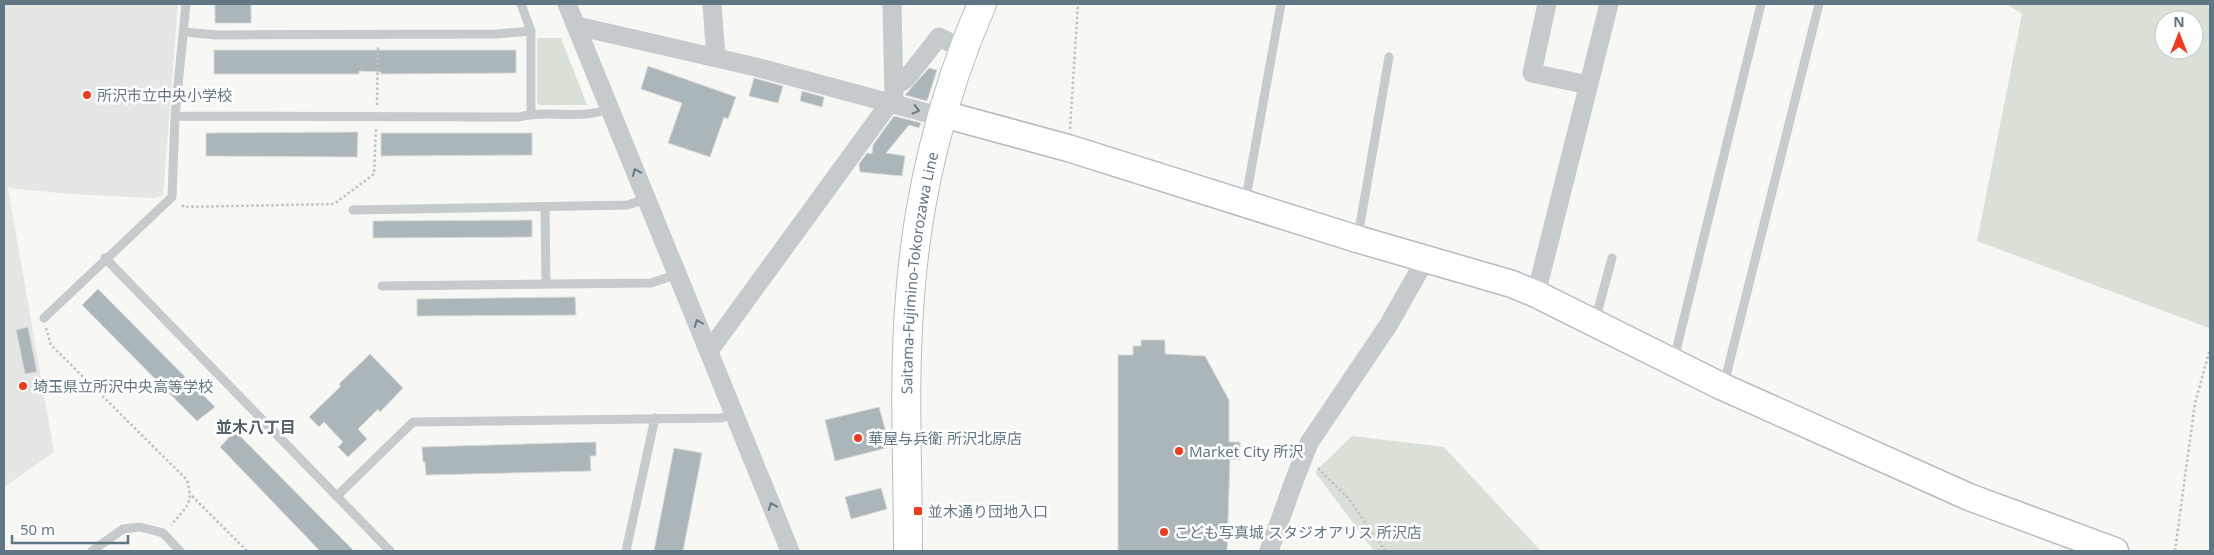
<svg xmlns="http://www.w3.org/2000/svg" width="2214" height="555" font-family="'Noto Sans','Noto Sans JP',sans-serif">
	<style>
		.built { fill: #e5e7e5 }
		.green { fill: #d9e0d5; fill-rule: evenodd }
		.building { fill: #abb6ba; stroke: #d9d9d6 }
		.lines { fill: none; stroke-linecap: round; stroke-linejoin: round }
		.secondary-casing { stroke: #b4bcc0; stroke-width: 29 }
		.primary-casing { stroke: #b8bdc0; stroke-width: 30 }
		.path { stroke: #bec2c3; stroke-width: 2.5; stroke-dasharray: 2.5 2.5; stroke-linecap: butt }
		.lane { stroke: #c5cacd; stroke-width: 9 }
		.street { stroke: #c5cacd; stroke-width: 19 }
		.secondary { stroke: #fff; stroke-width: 26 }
		.primary { stroke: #fff; stroke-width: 28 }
		.oneway { stroke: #657a86 }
		.poi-dot { fill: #f2391a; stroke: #fff; stroke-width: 2 }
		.labels { text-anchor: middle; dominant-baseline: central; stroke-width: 5; stroke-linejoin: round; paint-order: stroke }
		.poi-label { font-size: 15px; fill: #607682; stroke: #fff; text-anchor: start }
		.street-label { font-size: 15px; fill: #607682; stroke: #fff }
		.neighbourhood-label { font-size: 16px; font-weight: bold; fill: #52636c; stroke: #fff }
	</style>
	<rect width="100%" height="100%" fill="#f7f7f4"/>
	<!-- built -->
	<path class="built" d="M4 4H178L163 196 153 198 70 194 8 188 54 452 4 487Z"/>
	<!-- green -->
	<path class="green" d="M2007 4H2210L2209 328 1977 241 2022 14ZM2164 20H2194V50H2164Z
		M537 38H561L587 105H539L537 102Z
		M1352 436 1444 447 1541 551H1374L1315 472Z"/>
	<!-- building -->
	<path class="building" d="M215 4H251V23H215Z
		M214 50H516V73L381 74V72L359 71V74H214Z
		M648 66 736 97 728 119 724 117 710 157 668 143 682 103 641 89Z
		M929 68 937 70 927 101 905 95Z
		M754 78 783 86 778 103 749 96Z
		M802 91 824 97 822 107 800 101Z
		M894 116 921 123 919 128 909 125 886 153 905 156 902 176 860 172 859 164 867 153 872 154 873 145Z
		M358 132 357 157 206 156V133Z
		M381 133H532V155L381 156Z
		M532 220V237L373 238V221Z
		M98 289 215 407 197 421 82 305Z
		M575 297 576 315 417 316V299Z
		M28 327 37 372 25 374 16 330Z
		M1141 340H1165V354L1205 356 1229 400V442H1240V460L1230 459 1227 551H1118V355H1133V346H1141Z
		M370 354 403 388 380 412 378 409 358 429 367 439 348 457 338 447 343 442 324 422 319 427 309 417 341 386 339 384Z
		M879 407 890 447 835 461 825 420Z
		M235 431 354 551H320L220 447Z
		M596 442V456H590L591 471 426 475 425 462H423L422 447Z
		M674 448 702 453 683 551H654Z
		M881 488 887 509 851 519 845 497Z"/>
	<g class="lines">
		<!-- secondary casing -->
		<g class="secondary-casing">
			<path id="secondary" d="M943 114 1068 148 1357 239 1512 284 1536 294 1723 387 1969 497 2115 551"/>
		</g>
		<!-- primary casing -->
		<g class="primary-casing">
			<g id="primary">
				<path id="s1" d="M908 551C908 467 903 381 910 297 917 198 942 95 982 4"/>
			</g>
		</g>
		<!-- path -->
		<path class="path" d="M377 105 378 46
			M1070 129 1078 4
			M182 205 184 207 334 204 374 174 376 128
			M46 328 51 345 187 480C194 505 186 507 171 525
			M1318 468 1349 499 1385 551
			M192 496 247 551
			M2175 551 2195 403 2210 349"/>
		<!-- lane -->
		<path class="lane" d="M521 4 531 31V114
			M184 32 216 35 496 34 531 31
			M175 116 519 117C549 109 582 121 610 108
			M1245 203 1281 4
			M545 207 546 284
			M353 210 627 205 647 199
			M1358 236 1389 57
			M105 258 390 551
			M382 286 651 283 678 274
			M44 318 172 197 175 116 186 4
			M1595 321 1612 258
			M1674 359 1761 4
			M1724 384 1819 4
			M337 496 413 422 721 418 734 414
			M92 551 123 529 140 527 163 533 180 551
			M626 551 655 418"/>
		<!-- street -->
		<path class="street" d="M567 4 790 551
			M712 4 716 58
			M1547 4 1532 73 1588 85
			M577 26 756 67 931 114H943
			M894 86 906 79 939 37 963 49
			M1536 294 1609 4
			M709 351 894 97 892 4
			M1269 551 1294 481 1309 443 1389 324 1419 271 1423 259"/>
		<!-- secondary -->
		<use href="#secondary" class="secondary"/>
		<!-- primary -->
		<use href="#primary" class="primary"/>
	</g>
	<!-- one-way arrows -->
	<defs><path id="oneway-chevron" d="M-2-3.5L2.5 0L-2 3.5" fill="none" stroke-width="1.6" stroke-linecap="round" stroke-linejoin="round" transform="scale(1.25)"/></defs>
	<g class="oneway">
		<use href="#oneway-chevron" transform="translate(916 110) rotate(15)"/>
		<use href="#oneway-chevron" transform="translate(636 172) rotate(-112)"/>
		<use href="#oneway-chevron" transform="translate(698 323) rotate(-112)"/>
		<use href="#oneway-chevron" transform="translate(772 506) rotate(-112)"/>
	</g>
	<!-- markers -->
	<g class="poi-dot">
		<circle cx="87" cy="95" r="5"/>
		<circle cx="23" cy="386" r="5"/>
		<circle cx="858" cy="438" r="5"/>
		<circle cx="1179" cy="451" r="5"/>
		<rect x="913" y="506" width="10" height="10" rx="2.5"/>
		<circle cx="1164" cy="532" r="5"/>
	</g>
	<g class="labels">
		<!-- poi labels -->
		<g class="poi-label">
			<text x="97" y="95">所沢市立中央小学校</text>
			<text x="33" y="386">埼玉県立所沢中央高等学校</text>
			<text x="868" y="438">華屋与兵衛 所沢北原店</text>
			<text x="1189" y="451">Market City 所沢</text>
			<text x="928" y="511">並木通り団地入口</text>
			<text x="1174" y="532">こども写真城 スタジオアリス 所沢店</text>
		</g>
		<!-- street labels -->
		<g class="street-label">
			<text stroke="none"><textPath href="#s1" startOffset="279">Saitama-Fujimino-Tokorozawa Line</textPath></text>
		</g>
		<!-- neighbourhood labels -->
		<g class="neighbourhood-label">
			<text x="256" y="427">並木八丁目</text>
		</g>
	</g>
	<!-- border -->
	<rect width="2214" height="555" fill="none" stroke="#607682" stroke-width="10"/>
	<!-- north arrow -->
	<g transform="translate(2179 35)"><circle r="24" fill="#ffffff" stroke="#bfc8cd"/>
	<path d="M0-4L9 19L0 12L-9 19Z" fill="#f2391a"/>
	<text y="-8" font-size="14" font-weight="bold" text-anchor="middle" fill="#607682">N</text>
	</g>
	<!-- scale -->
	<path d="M12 535v8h116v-8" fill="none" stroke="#607682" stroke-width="2.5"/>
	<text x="20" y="535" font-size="15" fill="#607682" stroke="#ffffff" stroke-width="4" paint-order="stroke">50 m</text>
</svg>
